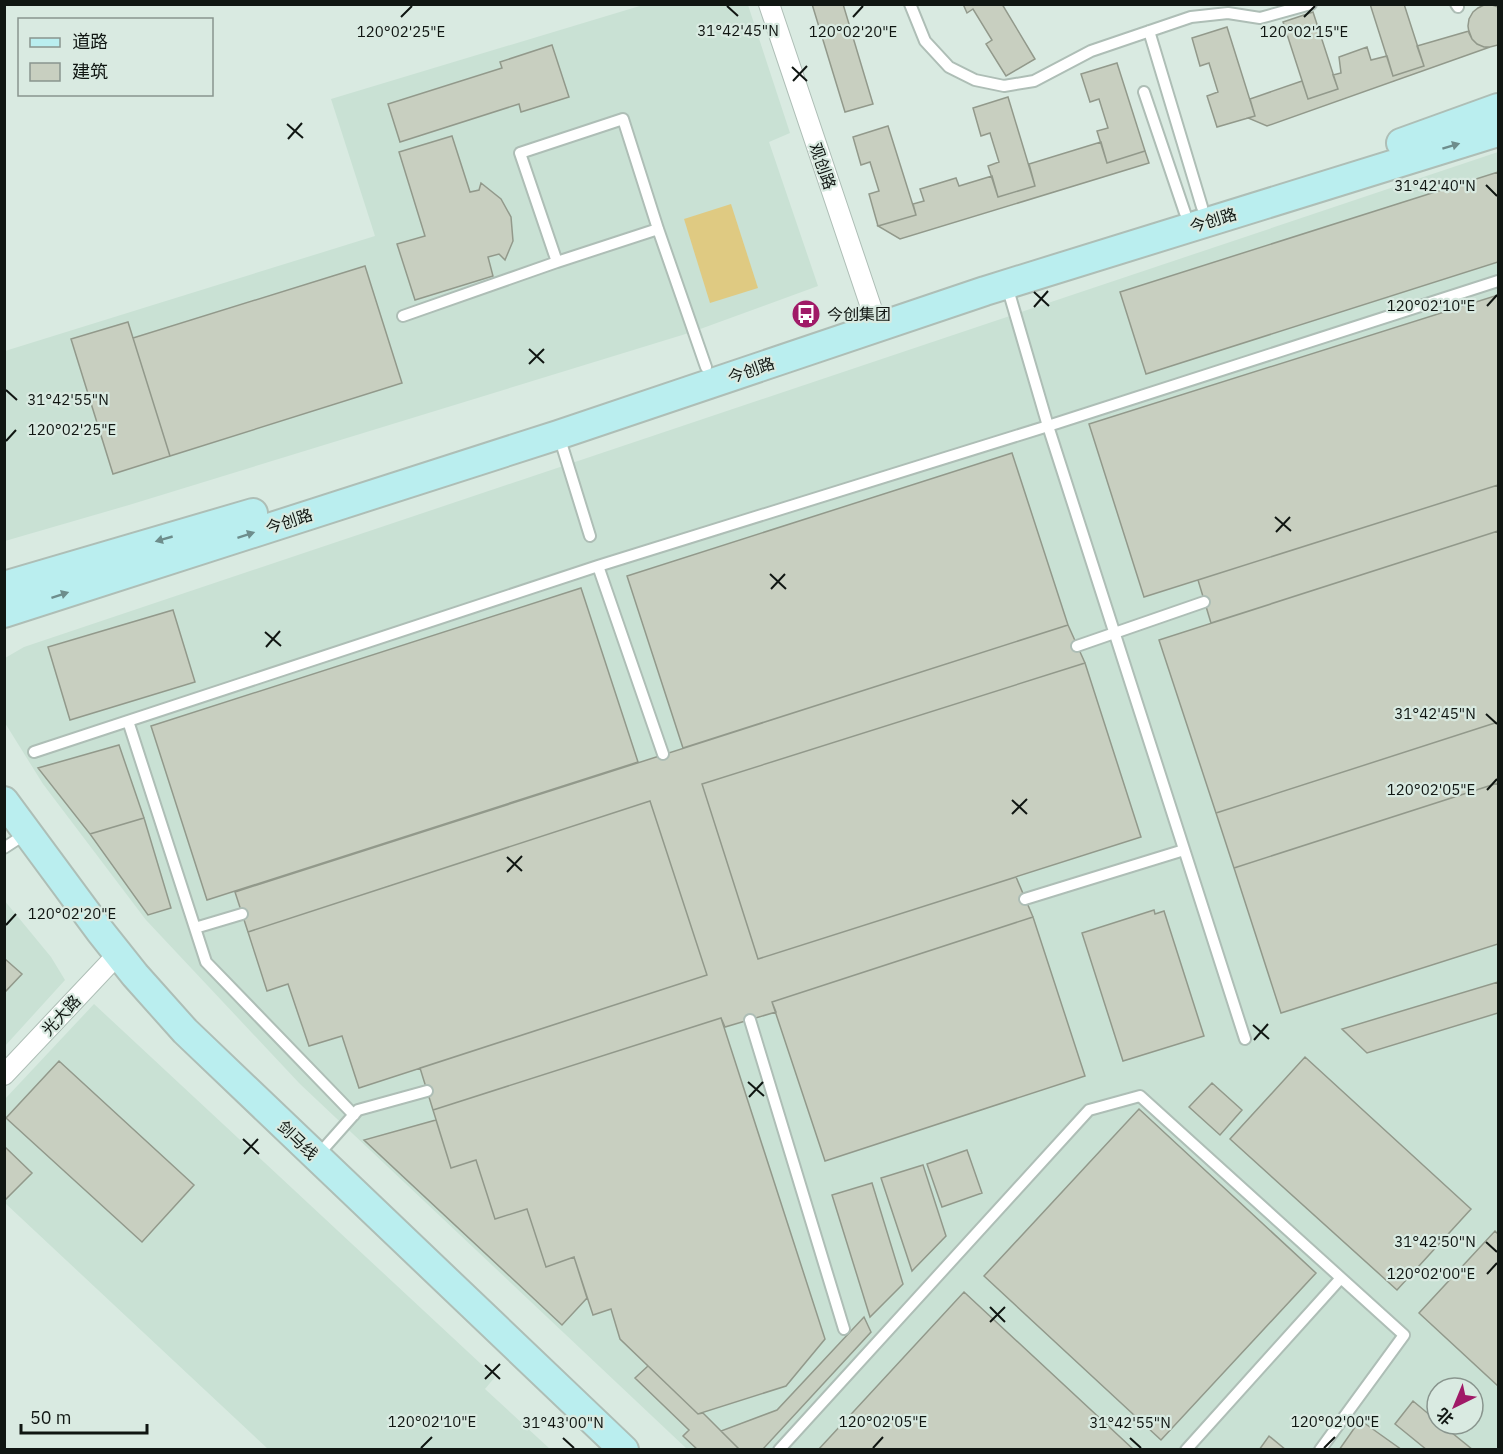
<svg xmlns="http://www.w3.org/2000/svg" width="1503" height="1454" font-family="'IBM Plex Sans','Noto Sans SC',sans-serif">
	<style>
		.built { fill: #c9e1d4; fill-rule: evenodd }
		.green { fill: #dfca82 }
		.building { fill: #c8cfc0; stroke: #92998b; stroke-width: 1.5 }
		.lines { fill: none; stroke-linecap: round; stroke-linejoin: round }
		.service-casing { stroke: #aebeb6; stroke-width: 14 }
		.minor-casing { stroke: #aebeb6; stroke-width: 22 }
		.secondary-casing { stroke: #aebeb6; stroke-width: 32 }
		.service { stroke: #fff; stroke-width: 10 }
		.minor { stroke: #fff; stroke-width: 20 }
		.secondary { stroke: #baeeef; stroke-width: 28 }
		.oneway { fill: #6e8d8c }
		.ticks { fill: none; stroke: #101612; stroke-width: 2 }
		.labels { text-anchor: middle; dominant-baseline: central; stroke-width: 4.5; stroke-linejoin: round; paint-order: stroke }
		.street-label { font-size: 16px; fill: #101612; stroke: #d9eae1 }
		.poi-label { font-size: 16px; fill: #101612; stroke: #d9eae1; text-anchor: start }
		.ticks-label { font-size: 15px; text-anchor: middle; fill: #101612; stroke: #d9eae1; stroke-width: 4.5; stroke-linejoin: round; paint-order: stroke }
	</style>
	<rect width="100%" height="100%" fill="#d9eae1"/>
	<!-- built -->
	<path class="built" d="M643 5H748L790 133 769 142 818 286 692 332 129 505 5 541V351L375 236 331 99Z
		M1498 152V1449H687L300 1084 146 920 43 784 5 723V658L24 647ZM1437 1388H1473V1424H1437Z
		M4 900 51 957 65 980 5 1046Z
		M94 1004 495 1377 485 1389 550 1449H268L5 1203 4 1100Z"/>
	<!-- green -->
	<path class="green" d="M731 204 758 288 710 303 684 219Z"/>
	<!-- building -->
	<path class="building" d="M812 4H843L873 104 845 112Z
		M963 4H1002L1035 59 1006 76 986 44 992 40 973 9 967 13Z
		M1370 4H1404L1424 66 1393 76Z
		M1484 5H1492L1498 7V45L1490 47H1484L1477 44 1472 39 1469 33 1468 26 1469 19 1473 12 1478 8Z
		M1313 12 1338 89 1308 99 1283 22Z
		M1227 27 1255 116 1217 127 1207 96 1218 92 1209 63 1200 66 1192 38Z
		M1469 31 1472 39 1477 44 1484 47H1490L1267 126 1248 118 1255 116 1250 99 1302 81 1308 99 1338 89 1333 75 1341 73 1339 57 1367 47 1371 60 1387 56 1393 76 1424 66 1417 46Z
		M552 45 569 97 521 112 519 104 400 142 388 104 502 68 500 62Z
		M1117 63 1145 151 1107 163 1097 131 1108 128 1099 99 1090 102 1081 74Z
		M1008 97 1035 186 998 197 988 166 999 162 990 133 981 136 973 108Z
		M888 126 916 215 878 226 869 194 879 191 870 162 861 165 853 137Z
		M452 136 470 192 479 190 481 183 501 199 511 217 513 241 505 260 499 254 488 257 493 276 415 300 397 244 425 236 399 152Z
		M1101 142 1107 163 1145 151 1149 163 900 239 878 226 916 215 913 204 924 201 920 189 956 178 959 186 992 176 998 197 1035 186 1029 164Z
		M1498 172V262L1146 374 1120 292Z
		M365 266 402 383 170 456 133 338Z
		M1498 295V485L1144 597 1089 424Z
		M128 322 170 456 113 474 71 339Z
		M1012 453 1068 625 683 748 627 576Z
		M1498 485V531L1211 623 1198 580Z
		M1498 531V722L1216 813 1159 640Z
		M581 588 638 762 207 900 151 726Z
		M173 610 195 682 70 720 48 647Z
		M1068 625 1085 663 702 784 758 959 1016 877 1033 917 772 1002 776 1012 725 1027 721 1018 433 1110 420 1068 707 975 650 801 248 932 235 892Z
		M1085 663 1141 837 758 959 702 784Z
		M1498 722V783L1234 868 1216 813Z
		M119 745 144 818 90 834 38 768Z
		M1498 783V944L1281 1013 1234 868Z
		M650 801 707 975 359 1088 342 1036 309 1046 288 984 267 991 248 932Z
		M144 818 171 908 148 915 90 834Z
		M1154 910 1155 914 1164 911 1204 1036 1123 1061 1082 933Z
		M1033 917 1085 1076 825 1161 772 1002Z
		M5 959 22 974 4 993V960Z
		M1498 982V1013L1367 1053 1342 1029Z
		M721 1018 825 1339 786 1386 698 1414 620 1339 611 1309 593 1315 574 1257 546 1267 527 1209 495 1219 476 1160 451 1168 433 1110Z
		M1305 1057 1471 1209 1397 1290 1230 1139Z
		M59 1061 194 1185 142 1242 6 1118Z
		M1212 1083 1242 1110 1220 1135 1189 1107Z
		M1139 1109 1316 1273 1161 1440 984 1276Z
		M436 1120 451 1168 476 1160 495 1219 527 1209 546 1267 574 1257 587 1298 562 1325 364 1140Z
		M4 1146 32 1173 6 1199 4 1198Z
		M967 1150 982 1193 942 1207 927 1164Z
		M923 1165 946 1236 912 1271 881 1178Z
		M872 1183 903 1284 870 1317 832 1195Z
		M1495 1231 1498 1234V1386L1419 1313Z
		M964 1292 1134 1450H818Z
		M864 1317 871 1332 762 1450H740L721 1431 777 1410Z
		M648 1366 698 1414 703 1413 740 1450H698L683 1436 689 1430 635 1378Z
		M1413 1401 1437 1421V1424H1441L1473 1450H1427L1395 1424Z
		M1360 1420 1402 1450H1339Z
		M1269 1436 1286 1450H1259Z"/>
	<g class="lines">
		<!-- service casing -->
		<g class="service-casing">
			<path id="service" d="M910 4 925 41 949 67 975 80 1004 86 1034 81 1091 51 1191 17 1228 13 1260 18 1311 4
				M1456 4 1458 7
				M1149 31 1202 207
				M1144 92 1185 213
				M658 229 557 262 520 153 623 119 658 229 706 367
				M1007 286 1048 426 1245 1039
				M403 316 557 262
				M559 436 590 536
				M598 566 663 754
				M1077 646 1204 602
				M128 721 206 962 354 1115
				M34 752 598 566 1048 426 1498 281
				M4 848 27 833
				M1025 899 1184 850
				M195 928 242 914
				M750 1020 844 1329
				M318 1155 358 1110 427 1091
				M779 1450 1089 1110 1140 1096 1404 1335 1320 1450
				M1186 1450 1341 1278"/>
		</g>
		<!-- minor casing -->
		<g class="minor-casing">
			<path id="minor" d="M769 4 873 313 876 327
				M4 1075 118 954"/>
		</g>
		<!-- secondary casing -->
		<g class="secondary-casing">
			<path id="secondary" d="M1401 143 1498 108
				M4 586 253 513
				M4 613 558 435 985 291 1498 132
				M4 801 100 931 135 975 185 1031 624 1450"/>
		</g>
		<!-- service -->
		<use href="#service" class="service"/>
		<!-- minor -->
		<use href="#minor" class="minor"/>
		<!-- secondary -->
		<use href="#secondary" class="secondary"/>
	</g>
	<!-- one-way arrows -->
	<defs><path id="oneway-solid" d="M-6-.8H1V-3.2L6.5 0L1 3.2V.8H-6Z" transform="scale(1.5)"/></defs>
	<g class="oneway">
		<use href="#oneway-solid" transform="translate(1451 146) rotate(-17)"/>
		<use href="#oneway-solid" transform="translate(246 535) rotate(-18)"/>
		<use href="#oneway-solid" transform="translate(164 539) rotate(164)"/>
		<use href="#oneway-solid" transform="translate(60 595) rotate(-18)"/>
	</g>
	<!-- ticks -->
	<path class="ticks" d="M727 6 738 16M401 17 412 6M853 17 863 6M1304 17 1315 6M792 67 807 81M793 81 807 66M287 124 303 138M288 139 302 123M1486 185 1497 196M1034 292 1049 306M1487 306 1497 295M1034 307 1048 291M529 349 544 363M529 364 544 349M6 390 17 400M6 441 16 430M1275 517 1291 531M1276 532 1290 517M770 574 786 589M771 589 785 574M265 632 281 646M266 647 280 631M1486 714 1497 724M1487 790 1497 779M1012 800 1027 814M1012 814 1027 799M507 857 522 871M507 872 522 856M6 925 16 914M1253 1025 1269 1039M1254 1040 1268 1024M748 1082 764 1096M749 1097 763 1082M243 1139 259 1154M244 1154 258 1139M1486 1242 1497 1252M1487 1274 1497 1263M990 1307 1005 1322M990 1322 1005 1307M485 1365 500 1379M485 1379 500 1364M563 1438 574 1448M1130 1438 1141 1448M421 1448 432 1437M873 1448 883 1437M1324 1448 1335 1437"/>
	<!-- icons -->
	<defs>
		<g id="bus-disc" transform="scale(1.5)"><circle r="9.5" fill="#a01a67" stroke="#d9eae1"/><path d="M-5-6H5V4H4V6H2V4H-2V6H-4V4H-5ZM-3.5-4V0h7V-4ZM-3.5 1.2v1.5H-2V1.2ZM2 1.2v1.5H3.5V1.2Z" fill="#fff"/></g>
	</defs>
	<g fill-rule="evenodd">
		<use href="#bus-disc" x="806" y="314"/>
	</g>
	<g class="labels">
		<!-- street labels -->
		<g class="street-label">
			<text transform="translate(823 166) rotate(71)">观创路</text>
			<text transform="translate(1213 220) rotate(-17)">今创路</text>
			<text transform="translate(751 370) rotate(-19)">今创路</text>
			<text transform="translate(289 521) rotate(-18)">今创路</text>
			<text transform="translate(61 1015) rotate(-47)">光大路</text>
			<text transform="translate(298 1140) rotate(44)">剑马线</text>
		</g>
		<!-- poi labels -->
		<g class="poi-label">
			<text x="827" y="314">今创集团</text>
		</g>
	</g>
	<g class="ticks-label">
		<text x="738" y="36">31°42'45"N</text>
		<text x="401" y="37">120°02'25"E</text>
		<text x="853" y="37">120°02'20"E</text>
		<text x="1304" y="37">120°02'15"E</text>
		<text x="1435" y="191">31°42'40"N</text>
		<text x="1431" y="311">120°02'10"E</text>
		<text x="68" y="405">31°42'55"N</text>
		<text x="72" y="435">120°02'25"E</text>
		<text x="1435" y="719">31°42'45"N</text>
		<text x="1431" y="795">120°02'05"E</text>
		<text x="72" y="919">120°02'20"E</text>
		<text x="1435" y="1247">31°42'50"N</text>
		<text x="1431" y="1279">120°02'00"E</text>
		<text x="432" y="1427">120°02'10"E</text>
		<text x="883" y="1427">120°02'05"E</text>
		<text x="1335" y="1427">120°02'00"E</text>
		<text x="563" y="1428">31°43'00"N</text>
		<text x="1130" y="1428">31°42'55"N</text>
	</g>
	<!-- border -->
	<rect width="1503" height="1454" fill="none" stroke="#101612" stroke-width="12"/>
	<!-- legend -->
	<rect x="18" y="18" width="195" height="78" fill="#d9eae1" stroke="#89958e" stroke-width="1.5"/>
	<rect x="30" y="38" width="30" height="9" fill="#baeeef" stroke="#89958e" stroke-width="1.5"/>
	<text x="72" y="48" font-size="18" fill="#101612">道路</text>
	<rect x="30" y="63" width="30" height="18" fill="#c8cfc0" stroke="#89958e" stroke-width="1.5"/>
	<text x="72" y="78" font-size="18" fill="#101612">建筑</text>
	<!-- north arrow -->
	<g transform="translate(1455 1406) rotate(223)"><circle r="28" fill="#d9eae1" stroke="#89958e" stroke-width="1.5"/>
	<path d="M0-4.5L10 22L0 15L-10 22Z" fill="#a01a67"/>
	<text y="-9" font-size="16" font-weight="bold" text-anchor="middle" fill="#101612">北</text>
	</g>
	<!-- scale -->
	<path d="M21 1424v9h126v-9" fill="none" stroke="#101612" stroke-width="3"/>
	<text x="30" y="1424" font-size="18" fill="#101612" stroke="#d9eae1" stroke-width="4.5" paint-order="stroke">50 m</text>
</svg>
